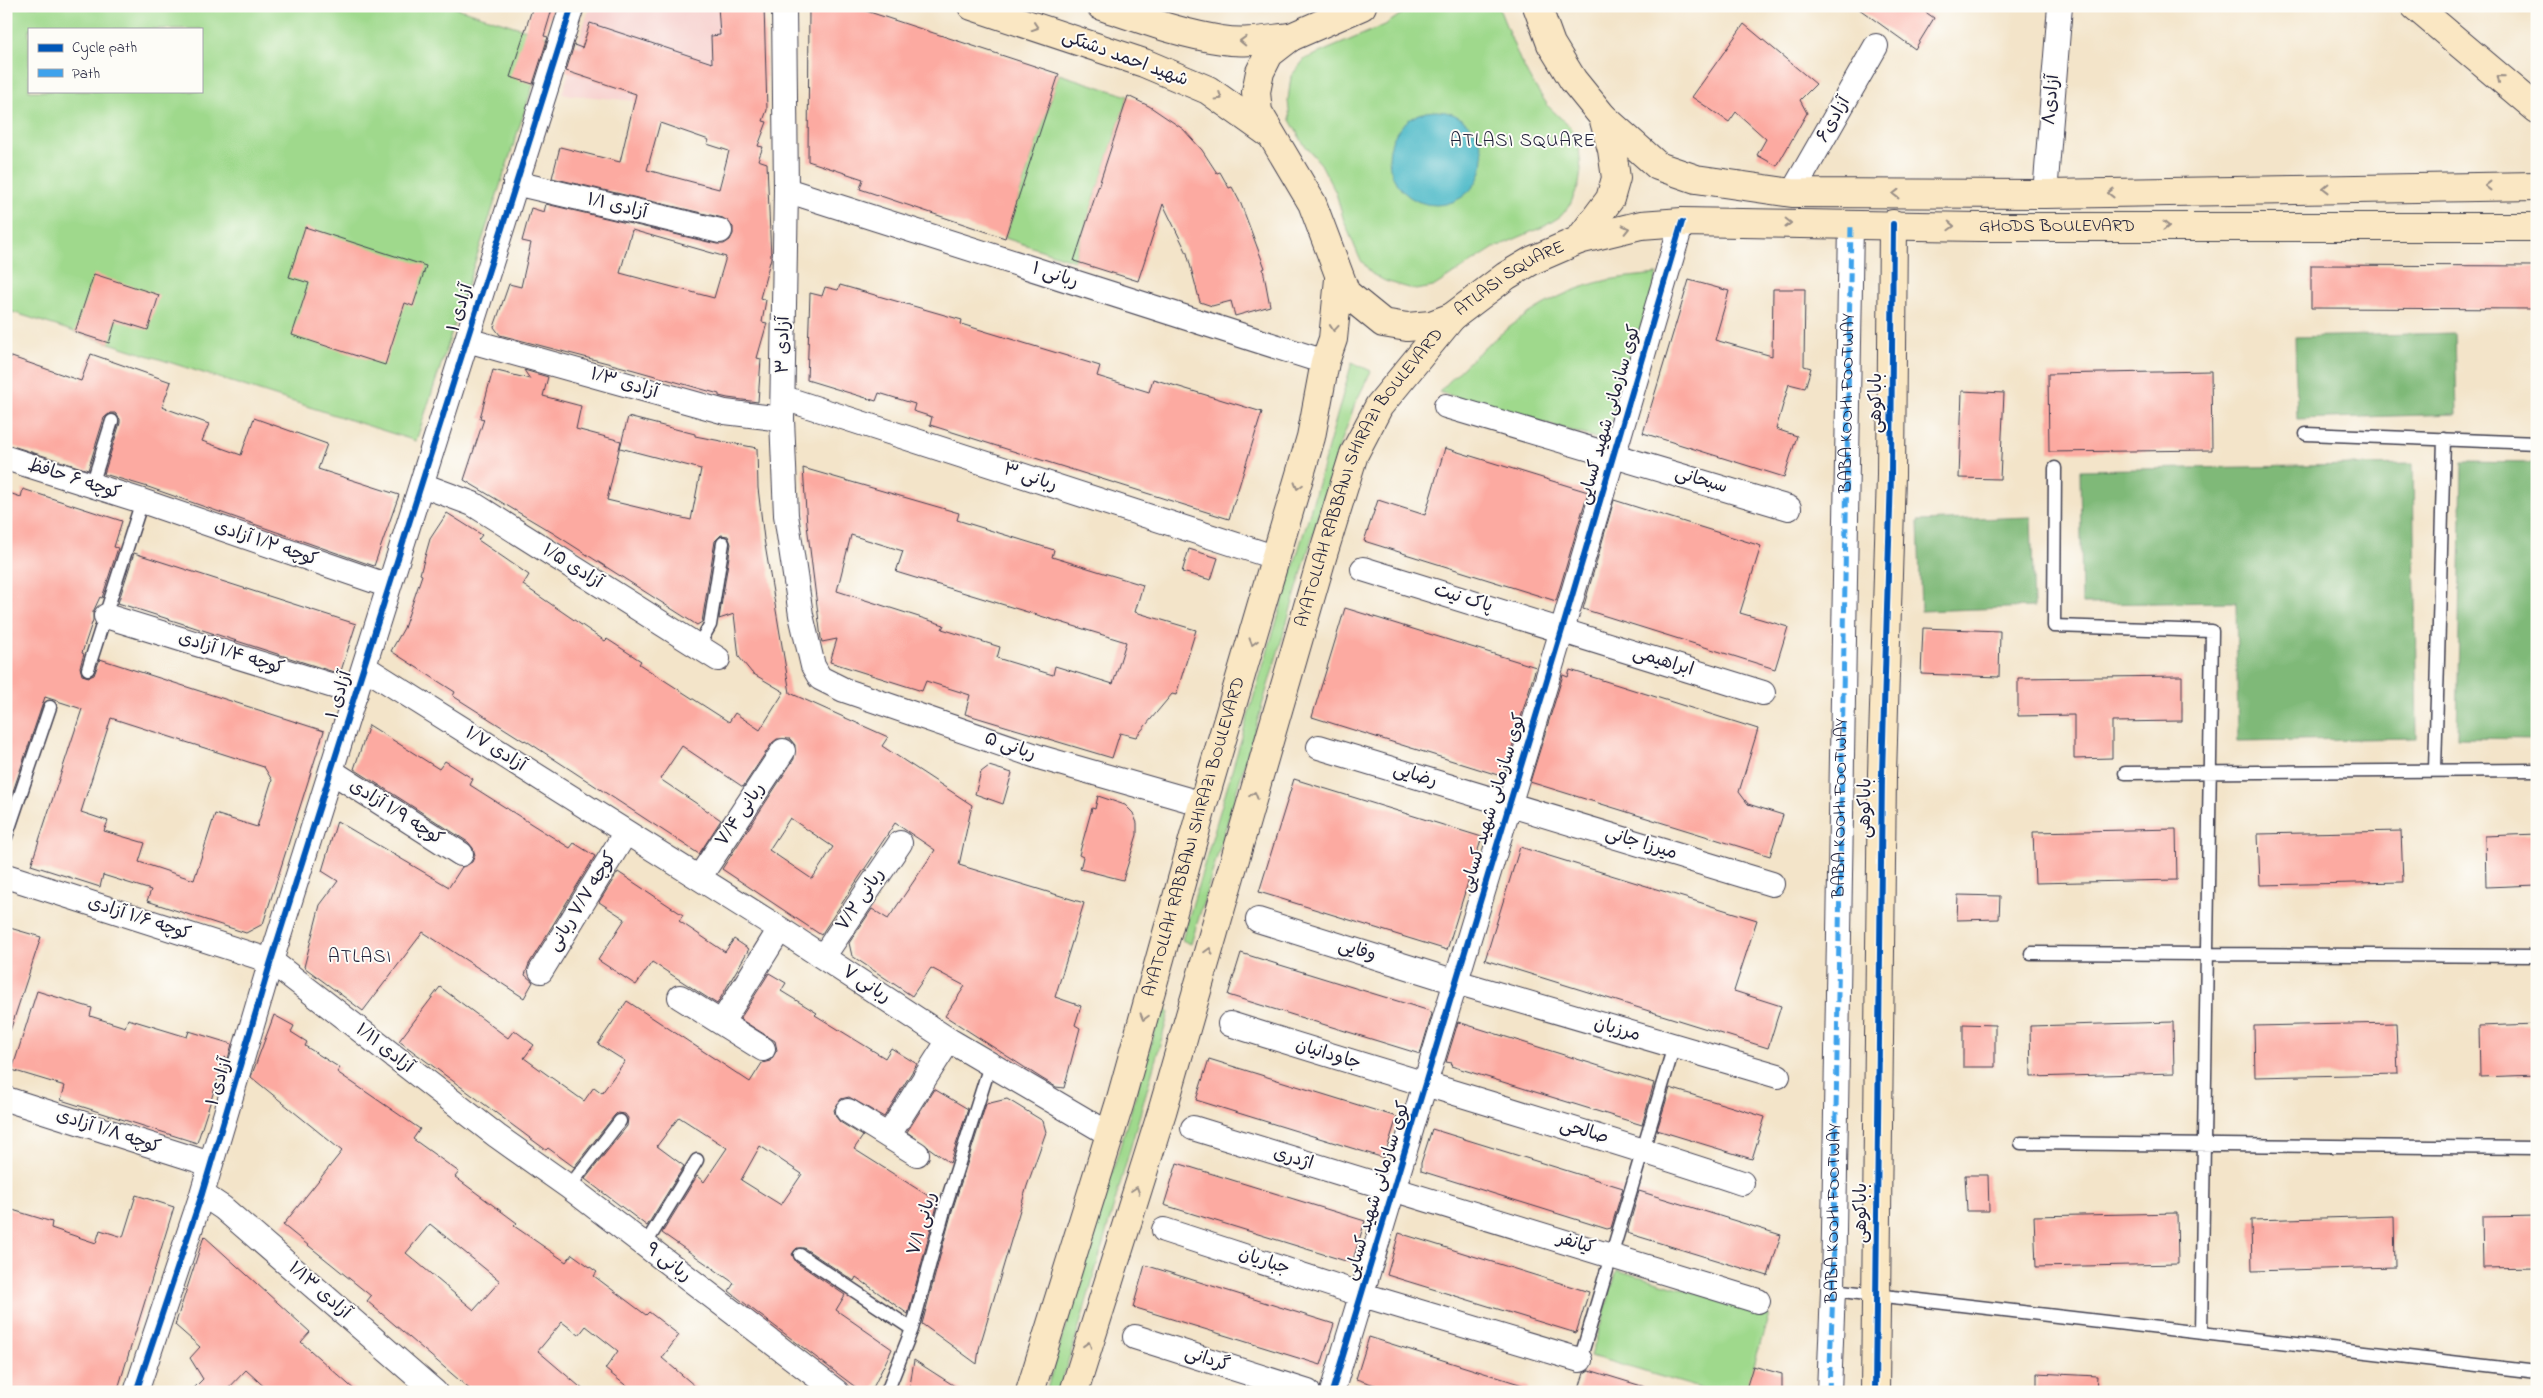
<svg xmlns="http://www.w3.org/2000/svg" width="2543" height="1398" font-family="'Indie Flower','Playpen Sans Arabic',sans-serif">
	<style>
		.built { fill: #f7d0ce }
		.green { fill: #9fd98c; stroke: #607e64; fill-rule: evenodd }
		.forest { fill: #7fb978; stroke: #506e5a }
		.water { fill: #4cb9c8; stroke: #376e82 }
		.building { fill: #fcaaa1; fill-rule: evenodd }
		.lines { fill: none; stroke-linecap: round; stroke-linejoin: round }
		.lane-casing { stroke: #413f50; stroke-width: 15 }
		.street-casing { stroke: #413f50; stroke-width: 26 }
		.secondary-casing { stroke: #413f50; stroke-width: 30 }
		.lane { stroke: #fff; stroke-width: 12 }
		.street { stroke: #fff; stroke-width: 24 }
		.secondary { stroke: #fae7c3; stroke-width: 28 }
		.quiet { stroke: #3ea2ec; stroke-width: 5; stroke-dasharray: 10 5; stroke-linecap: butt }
		.cycleway-casing { stroke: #fdfcf7; stroke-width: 9 }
		.cycleway { stroke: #0057b8; stroke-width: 6 }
		.oneway { stroke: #998e86 }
		.labels { text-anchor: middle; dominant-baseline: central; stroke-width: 4; stroke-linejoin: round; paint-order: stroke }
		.street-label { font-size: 18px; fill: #22223b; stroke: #fdfcf7 }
		.neighbourhood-label { font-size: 19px; letter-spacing: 1px; fill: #22223b; stroke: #fdfcf7 }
	</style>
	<rect width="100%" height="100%" fill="#fdfcf7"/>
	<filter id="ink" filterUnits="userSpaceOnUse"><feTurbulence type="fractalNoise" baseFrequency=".02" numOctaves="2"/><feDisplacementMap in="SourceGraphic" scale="10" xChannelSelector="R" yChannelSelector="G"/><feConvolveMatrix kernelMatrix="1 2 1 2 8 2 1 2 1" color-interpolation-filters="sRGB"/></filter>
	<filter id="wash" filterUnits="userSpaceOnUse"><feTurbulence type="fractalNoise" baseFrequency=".0096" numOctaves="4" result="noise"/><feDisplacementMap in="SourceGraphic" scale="20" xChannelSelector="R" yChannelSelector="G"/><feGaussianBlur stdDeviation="1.12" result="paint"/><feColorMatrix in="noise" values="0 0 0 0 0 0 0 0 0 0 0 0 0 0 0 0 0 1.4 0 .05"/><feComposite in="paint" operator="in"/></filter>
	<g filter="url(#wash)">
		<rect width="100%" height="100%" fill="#f3e4c9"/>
		<!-- built -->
		<path class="built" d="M590 6H719L720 35 711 36 713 92 666 104 562 94Z"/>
		<!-- green -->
		<path class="green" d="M6 6H450L549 37 416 441 6 310ZM29 29H201V91H29Z
			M1413 6H1498L1520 60 1532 82 1549 107 1571 128 1579 148 1581 170 1579 184 1570 205 1561 216 1545 226 1494 248 1433 287 1416 290 1385 281 1372 274 1360 259 1344 221 1336 193 1321 164 1303 143 1290 120 1288 100 1291 76 1305 59 1385 25Z
			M1059 74 1128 96 1074 261 1005 238Z
			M1657 274 1606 441 1439 392C1487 342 1538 295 1608 280 1624 277 1641 276 1657 274Z
			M1352 362 1371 371 1355 404 1337 454 1191 944 1182 940 1259 679 1308 519Z
			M1163 1004 1169 1013 1078 1331 1058 1392H1046Z
			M1617 1270 1769 1314 1746 1392H1713L1591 1356Z"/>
		<!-- forest -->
		<path class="forest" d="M2455 333 2457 414 2297 419 2295 337Z
			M2462 462 2537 463V739L2457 738Z
			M2413 464 2417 738 2238 741 2236 602 2082 604 2080 470Z
			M2031 517 2034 607 1921 611 1918 521Z"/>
		<!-- water -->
		<path class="water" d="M1389 158a47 47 0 1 1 94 0a47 47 0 1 1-94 0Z"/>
		<g id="blocks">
			<!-- building -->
			<path class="building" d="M533 6H553L544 36 548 37 533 84 510 77Z
				M718 6H764L767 110 763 121 767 122 758 146 763 147 758 160 767 163 771 258 760 298 766 300 762 322 767 323 757 358 761 359 758 402 728 398 719 396V394L634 370 500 335 494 327 509 284 521 287 531 243 522 241 531 208 544 212 546 204 717 244H724L730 240 733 234V227L723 218 552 178 560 147 620 162 636 94 566 71 574 45 582 48 590 23 712 63 711 36 720 35ZM660 123 709 140 707 144 729 151 719 189 647 170ZM632 230 726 257 714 298 620 273Z
				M809 6H851L1059 74 1005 238 860 189 863 179 808 161Z
				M1855 6H1917L1934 18 1915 49Z
				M1744 24 1816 84 1800 100 1807 113 1777 166 1757 155 1766 139 1736 112 1729 122 1692 97Z
				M1128 96 1149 106 1183 129 1202 150 1217 173 1220 172 1229 188 1232 187 1241 204 1265 268 1263 269 1270 306 1235 316 1231 301 1212 306 1200 302 1187 253 1163 204 1138 281 1074 261Z
				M305 227 426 266 413 306 405 303 385 365 292 335 309 283 289 277Z
				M2311 265 2537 266V309L2311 308Z
				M94 274 159 295 148 330 116 320 109 343 75 332Z
				M1689 280 1729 291 1715 340 1772 356 1773 289H1805L1804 366 1811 368 1805 388 1789 384 1776 429 1797 436 1784 477 1643 433Z
				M840 285 962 320 961 324 1100 366 1097 376 1149 392 1153 379 1262 412 1229 519 930 425 932 417 913 411 915 404 879 393 876 401 807 380 810 293 822 296 825 287 838 290Z
				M91 354 171 382 162 407 209 424 202 441 241 455 254 418 327 444 318 469 399 495 374 566 148 487 104 474 120 423V419L115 413H110L104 418 88 470 6 444V355L81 381Z
				M493 370 530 379 524 370 548 377 543 396 581 406 576 429 621 441 607 500 691 520 701 469 620 448 628 417 695 434V436L757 448 758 488 764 539 790 693 888 737 882 746 972 805 959 865 1084 903 1055 997 1081 1006 1075 1025 1080 1028 1064 1088 1056 1087 1041 1078 945 1016 965 986 931 968 912 996 852 956 849 943 872 909 888 919 935 850 895 823 821 935 722 869 794 759 795 745 790 739H777L772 743 743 787 682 746 660 779 721 820 699 854 525 740 524 741 453 696 455 692 391 651 404 628 422 575 420 574 430 539 447 513 482 535 478 540 529 575 523 585 605 641 607 639 641 661 639 664 729 722 735 713 760 730 784 692 752 673 739 657 734 614 719 619 731 544 728 536 721 535 715 541 702 622 697 625 553 533 464 480 484 419 480 418ZM790 818 833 847 812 879 769 850Z
				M2211 371 2212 450 2049 452 2048 374Z
				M1962 391 2004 393 2000 479 1959 478Z
				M1445 448 1588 492 1556 601 1364 541 1378 500 1425 515Z
				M803 468 959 513 957 520 1054 550 1052 557 1143 585 1135 612 1196 630 1176 695 1172 694 1136 737 1120 733 1112 758 965 714 970 695 926 681 922 691 830 662 837 639 822 642 821 638 807 525ZM851 535 903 551 896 572 1126 642 1113 684 1055 666 1053 675 997 658 1000 647 942 629 944 625 837 591Z
				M23 489 122 521 114 547 118 548 102 598 100 597 93 612V620L82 653 84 654 80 667 82 675 89 677 94 675 100 659 324 731 263 924 246 933 147 901 151 890 103 875 100 887 31 865 82 709 45 697 9 803 6 802V492L21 497ZM111 718 264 767 272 780 257 827 215 814 194 880 139 862 145 843 104 831 108 821 81 812Z
				M1614 500 1761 546 1740 613 1788 627 1775 669 1583 609Z
				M1189 549 1218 558 1211 580 1182 572Z
				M134 553 356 624 340 674 118 603Z
				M1345 608 1536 667 1504 774H1501V776L1312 717Z
				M1923 628 2000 631 1999 677 1921 674Z
				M1570 670 1758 729 1739 792 1748 804 1783 815 1770 856 1530 782 1563 675 1568 677Z
				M2182 676V721L2112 722V758L2074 759V715L2018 716V678Z
				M369 725 439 769 445 761 473 779 470 785 533 825 570 848 574 843 595 856 529 964 525 975 533 982 524 998 423 932 363 1011 304 967 320 905 338 881 322 871 337 821 449 887 462 867 472 862 475 855 473 848 468 842 354 769Z
				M989 766 1012 773 1003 804 975 794 981 772Z
				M1294 779 1482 837 1447 950 1259 892Z
				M1098 796 1125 805 1133 813 1137 823V835L1123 880 1080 869 1083 857 1079 855 1092 808 1095 809Z
				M2176 829 2177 880 2035 883 2033 832Z
				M2401 831 2403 882 2260 885 2258 834Z
				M2537 834V885L2486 887 2485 836Z
				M1520 847 1757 920 1734 991 1781 1006 1768 1048 1485 960Z
				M618 872 683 915 679 921 725 952 734 939 749 949 717 1004 652 962 636 985 598 960 625 919 599 902Z
				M1958 895 2000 896 1999 919 1957 920Z
				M10 928 41 937 10 1031 6 1030V940Z
				M1241 953 1430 1011 1432 1014 1420 1054 1228 995Z
				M769 973 786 983 781 991 817 1013 815 1015 885 1058 891 1048 917 1064 884 1117 849 1097 841 1099 834 1110 836 1117 840 1122 863 1136 854 1149 938 1202 908 1314 856 1277 854 1281 804 1248H797L792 1254 796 1262 845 1295 836 1310 892 1349 871 1392H862L756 1312 729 1291 734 1283 662 1233 697 1176 704 1182 727 1148 679 1117 657 1146 684 1166 647 1226 585 1179 627 1126 628 1118 625 1114 617 1113 614 1116 574 1167 548 1148 546 1150 399 1041 440 987 508 1038 514 1030 534 1045 524 1058 584 1101 594 1087 602 1093 625 1061 598 1044 627 1001 750 1082 762 1063 770 1061 777 1050 775 1041 740 1019ZM760 1146 802 1174 781 1205 741 1180Z
				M37 991 92 1008 90 1016 125 1027 128 1019 187 1037 189 1031 232 1044 228 1059 225 1057 197 1143 61 1100 65 1086 12 1070Z
				M274 1015 294 1026 291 1032 307 1042 305 1046 340 1068 337 1072 420 1129 413 1139 459 1172 455 1177 517 1223 514 1226 566 1262 572 1254 597 1272 594 1276 646 1315 649 1312 679 1335 662 1358 702 1392H634L605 1369 618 1351 586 1326 579 1335 562 1322 538 1351 586 1392H473L367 1301 371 1296 283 1225 342 1151 251 1077ZM430 1224 500 1281 474 1310 406 1253Z
				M1458 1022 1654 1083 1642 1125 1451 1066 1452 1063 1446 1062Z
				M2173 1022 2174 1073 2031 1077 2030 1026Z
				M2396 1023 2398 1074 2255 1077 2254 1026Z
				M1963 1024 1995 1025V1067H1963Z
				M2537 1024V1075L2480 1077 2479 1026Z
				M1209 1059 1397 1117 1384 1158 1196 1100Z
				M1670 1088 1765 1117 1752 1159 1657 1130Z
				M934 1089 968 1109 950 1163 907 1132Z
				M1007 1099 1043 1121 1046 1132 1027 1186 979 1349 977 1364 922 1324 952 1211 986 1104Z
				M1432 1129 1623 1188 1611 1228 1607 1229 1421 1171V1163Z
				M1177 1163 1365 1221 1352 1263 1164 1205Z
				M1965 1175H1988L1989 1211H1967Z
				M1639 1191 1781 1235 1768 1276 1627 1233Z
				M136 1195 174 1207 117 1392H6V1208L52 1222 51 1228 96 1243 100 1230 123 1237Z
				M2177 1213 2178 1264 2036 1267 2034 1216Z
				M2394 1216 2395 1267 2252 1271 2251 1220Z
				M2537 1216V1267L2483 1268 2482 1217Z
				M1399 1233 1589 1292 1576 1333 1387 1275Z
				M204 1236 310 1332 301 1342 357 1392H270L246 1370 225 1392H190L203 1379 190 1358 200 1347 175 1325Z
				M1145 1265 1334 1324 1321 1365 1133 1307Z
				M1369 1337 1529 1387V1392H1397L1356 1379Z
				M914 1360 964 1392H909Z
				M1753 1366 1782 1374V1392H1745Z
				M1589 1370 1645 1387 1644 1392H1578L1584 1373Z
				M2037 1373 2097 1376 2096 1392H2037Z"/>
		</g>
	</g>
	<g filter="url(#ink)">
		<use href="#blocks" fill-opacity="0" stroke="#413f50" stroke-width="1"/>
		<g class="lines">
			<!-- lane casing -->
			<g class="lane-casing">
				<path id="lane" d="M2306 434 2537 443
					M2055 468 2054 626 2212 631 2201 1332
					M92 485 112 421
					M698 646 710 625 723 543
					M88 669 142 501
					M2435 770 2444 439
					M2125 773 2537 770
					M6 837 50 707
					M2031 953 2537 956
					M2021 1143 2537 1148
					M569 1187 620 1121
					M645 1245 697 1160
					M800 1255 912 1329
					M1833 1290 2537 1372
					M1580 1360 1674 1046
					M887 1392 912 1329 945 1207 990 1065"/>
			</g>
			<!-- street casing -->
			<g class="street-casing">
				<path id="street" d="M784 6 786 190 782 419 786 515 801 615 813 666 820 678 844 690 1042 758 1203 804
					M515 183 720 231
					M786 190 1325 362
					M1792 193 1876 46
					M2045 194 2060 6
					M467 340 725 412 782 419
					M784 398 1277 558
					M1446 406 1789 508
					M6 458 142 501 389 586
					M422 485 473 504 718 659
					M1363 569 1763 693
					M106 616 356 693
					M364 667 780 929 949 1040 1109 1134
					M1319 747 1772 884
					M331 771 461 854
					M6 876 271 961 497 1136 569 1187 837 1392
					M699 878 783 751
					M1258 920 1456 982 1778 1076
					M823 957 900 843
					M541 971 626 832
					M680 997 763 1049
					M722 1022 780 929
					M1230 1024C1400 1078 1572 1126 1742 1183
					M6 1099 210 1164
					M848 1111 917 1154
					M1193 1128 1758 1301
					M888 1136 949 1040
					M202 1194 223 1208 435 1392
					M1164 1230 1363 1295 1580 1360
					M1135 1337 1308 1392
					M136 1392 202 1194 271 961 572 6
					M1332 1392 1562 630 1682 222
					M1829 1392 1833 1290 1851 224"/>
			</g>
			<!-- secondary casing -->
			<g class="secondary-casing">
				<g id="secondary">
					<path d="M972 6 1144 63 1208 90 1267 132"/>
					<path d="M1101 6C1141 19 1181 34 1222 40 1245 44 1269 39 1291 37"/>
					<path id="s1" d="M1362 6 1291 37 1269 54 1260 72 1256 92 1258 112 1312 203 1346 293 1383 323 1407 327 1431 325 1452 317 1506 276 1533 260 1579 240 1610 199 1616 178 1612 150 1603 117 1573 80 1551 44 1537 6"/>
					<path d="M2415 6 2537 109"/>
					<path d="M1603 117 1658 166 1696 179 1792 193 2045 194 2537 186"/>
					<path id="s2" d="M1579 240 1641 225 1682 222 1978 227H2537"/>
					<path id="s3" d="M1030 1392 1120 1102 1203 804 1311 437 1325 362 1333 339 1339 279"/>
					<path id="s4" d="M1074 1392 1162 1112 1323 554 1354 454 1379 406 1452 317"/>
					<path d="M1875 1392 1882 774 1891 475 1893 224"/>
				</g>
			</g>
			<!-- lane -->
			<use href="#lane" class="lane"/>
			<!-- street -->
			<use href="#street" class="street"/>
			<!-- secondary -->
			<use href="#secondary" class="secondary"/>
			<!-- quiet -->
			<path class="quiet" id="s5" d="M1829 1392 1833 1290 1851 224"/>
			<!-- cycleway casing -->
			<g class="cycleway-casing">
				<path id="cycleway" d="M136 1392 202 1194 271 961 572 6
					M1332 1392 1562 630 1682 222
					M1875 1392 1882 774 1891 475 1893 224"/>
			</g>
			<!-- cycleway -->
			<use href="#cycleway" class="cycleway"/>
		</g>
		<!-- one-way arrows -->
		<defs><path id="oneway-chevron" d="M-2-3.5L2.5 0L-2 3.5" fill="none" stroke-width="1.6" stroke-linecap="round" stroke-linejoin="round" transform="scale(1.25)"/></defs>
		<g class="oneway">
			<use href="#oneway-chevron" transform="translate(1035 27) rotate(18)"/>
			<use href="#oneway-chevron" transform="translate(1243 41) rotate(-178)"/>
			<use href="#oneway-chevron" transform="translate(2500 78) rotate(-140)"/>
			<use href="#oneway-chevron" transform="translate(1219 97) rotate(32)"/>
			<use href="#oneway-chevron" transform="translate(2488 186) rotate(180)"/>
			<use href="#oneway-chevron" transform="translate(2326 188) rotate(179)"/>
			<use href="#oneway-chevron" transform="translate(2111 193) rotate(179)"/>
			<use href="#oneway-chevron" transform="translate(1896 194) rotate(-180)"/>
			<use href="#oneway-chevron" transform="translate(1788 223) rotate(1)"/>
			<use href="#oneway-chevron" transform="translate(1951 226) rotate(2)"/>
			<use href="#oneway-chevron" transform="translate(2166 226)"/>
			<use href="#oneway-chevron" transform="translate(1626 229) rotate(-13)"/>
			<use href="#oneway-chevron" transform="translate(1334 328) rotate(95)"/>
			<use href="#oneway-chevron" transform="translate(1298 486) rotate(106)"/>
			<use href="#oneway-chevron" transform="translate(1253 642) rotate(106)"/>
			<use href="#oneway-chevron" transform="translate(1254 795) rotate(-74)"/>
			<use href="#oneway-chevron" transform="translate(1209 951) rotate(-74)"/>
			<use href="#oneway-chevron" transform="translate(1144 1017) rotate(106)"/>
			<use href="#oneway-chevron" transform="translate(1136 1190) rotate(-72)"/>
			<use href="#oneway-chevron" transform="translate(1088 1345) rotate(-73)"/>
		</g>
	</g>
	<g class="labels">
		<!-- street labels -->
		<g class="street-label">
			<text transform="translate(1125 59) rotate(20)">شهید احمد دشتکی</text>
			<text transform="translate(2052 100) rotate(-85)">آزادی۸</text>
			<text transform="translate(1834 120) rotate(-60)">آزادی۶</text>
			<text transform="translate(617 207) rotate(13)">آزادی ۱/۱</text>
			<text stroke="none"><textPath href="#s2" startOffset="480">GHODS BOULEVARD</textPath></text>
			<text transform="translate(1055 276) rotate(18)">ربانی ۱</text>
			<text stroke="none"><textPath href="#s1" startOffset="556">ATLASI SQUARE</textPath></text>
			<text transform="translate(461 308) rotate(-73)">آزادی ۱</text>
			<text transform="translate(784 345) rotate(-89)">۳ آزادی</text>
			<text transform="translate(624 384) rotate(16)">آزادی ۱/۳</text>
			<text stroke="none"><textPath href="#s5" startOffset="989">BABA KOOHI FOOTWAY</textPath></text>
			<text transform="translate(1877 403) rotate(-90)">باباکوهی</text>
			<text transform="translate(1610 415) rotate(-74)">کوی سازمانی شهید کسایی</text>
			<text transform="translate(1030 478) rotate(18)">ربانی ۳</text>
			<text transform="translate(74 480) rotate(18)">کوچه ۶ حافظ</text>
			<text stroke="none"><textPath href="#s4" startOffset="964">AYATOLLAH RABBANI SHIRAZI BOULEVARD</textPath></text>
			<text transform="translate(1701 481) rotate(17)">سبحانی</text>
			<text transform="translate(266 544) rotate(19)">کوچه ۱/۲ آزادی</text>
			<text transform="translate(572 567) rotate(32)">آزادی ۱/۵</text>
			<text transform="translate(1463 599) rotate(17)">پاک نیت</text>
			<text transform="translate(231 654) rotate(17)">کوچه ۱/۴ آزادی</text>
			<text transform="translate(1663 662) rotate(17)">ابراهیمی</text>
			<text transform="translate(340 695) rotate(-73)">آزادی ۱</text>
			<text transform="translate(1010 747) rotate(19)">ربانی ۵</text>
			<text transform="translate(495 750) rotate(32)">آزادی ۱/۷</text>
			<text transform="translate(1415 776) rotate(17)">رضایی</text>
			<text transform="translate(1494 803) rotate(-73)">کوی سازمانی شهید کسایی</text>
			<text stroke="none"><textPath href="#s5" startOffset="584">BABA KOOHI FOOTWAY</textPath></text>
			<text transform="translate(1866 808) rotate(-89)">باباکوهی</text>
			<text transform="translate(396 813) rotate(32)">کوچه ۱/۹ آزادی</text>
			<text transform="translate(741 815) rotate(-56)">ربانی ۷/۴</text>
			<text stroke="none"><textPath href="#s3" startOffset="579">AYATOLLAH RABBANI SHIRAZI BOULEVARD</textPath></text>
			<text transform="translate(1641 844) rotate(17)">میرزا جانی</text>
			<text transform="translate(861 900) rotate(-56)">ربانی ۷/۲</text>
			<text transform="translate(583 902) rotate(-58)">کوچه ۷/۷ ربانی</text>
			<text transform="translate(139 919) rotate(18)">کوچه ۱/۶ آزادی</text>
			<text transform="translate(1357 951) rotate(17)">وفایی</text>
			<text transform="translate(866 985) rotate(33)">ربانی ۷</text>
			<text transform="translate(1617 1030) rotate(16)">مرزبان</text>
			<text transform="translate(384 1049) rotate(38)">آزادی ۱/۱۱</text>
			<text transform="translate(1328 1055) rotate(17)">جاودانیان</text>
			<text transform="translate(220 1082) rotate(-73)">آزادی ۱</text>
			<text transform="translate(108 1132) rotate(18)">کوچه ۱/۸ آزادی</text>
			<text transform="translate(1584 1132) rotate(16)">صالحی</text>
			<text transform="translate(1293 1159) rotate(17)">اژدری</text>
			<text transform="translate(1378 1191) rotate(-73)">کوی سازمانی شهید کسایی</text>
			<text stroke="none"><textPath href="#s5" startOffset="179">BABA KOOHI FOOTWAY</textPath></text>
			<text transform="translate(1862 1213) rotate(-90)">باباکوهی</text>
			<text transform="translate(923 1224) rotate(-74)">ربانی ۷/۱</text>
			<text transform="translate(1576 1244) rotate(16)">کیانفر</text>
			<text transform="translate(1264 1262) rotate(18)">جباریان</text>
			<text transform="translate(668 1263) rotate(37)">ربانی ۹</text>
			<text transform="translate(319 1291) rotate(41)">آزادی ۱/۱۳</text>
			<text transform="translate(1207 1360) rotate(18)">گردانی</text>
		</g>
		<!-- neighbourhood labels -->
		<g class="neighbourhood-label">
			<text x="1523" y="141">ATLASI SQUARE</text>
			<text x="360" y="957">ATLASI</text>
		</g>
	</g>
	<!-- margin -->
	<rect width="2543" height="1398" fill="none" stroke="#fdfcf7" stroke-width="25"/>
	<!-- legend -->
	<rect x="28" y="28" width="175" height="65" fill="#fdfcf7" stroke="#a5a5ac"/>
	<rect x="38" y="44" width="25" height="8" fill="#0057b8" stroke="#a5a5ac"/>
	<text x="72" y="52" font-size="15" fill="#22223b">Cycle path</text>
	<rect x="38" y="69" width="25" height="8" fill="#3ea2ec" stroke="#a5a5ac"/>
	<text x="72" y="78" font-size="15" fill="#22223b">Path</text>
</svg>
